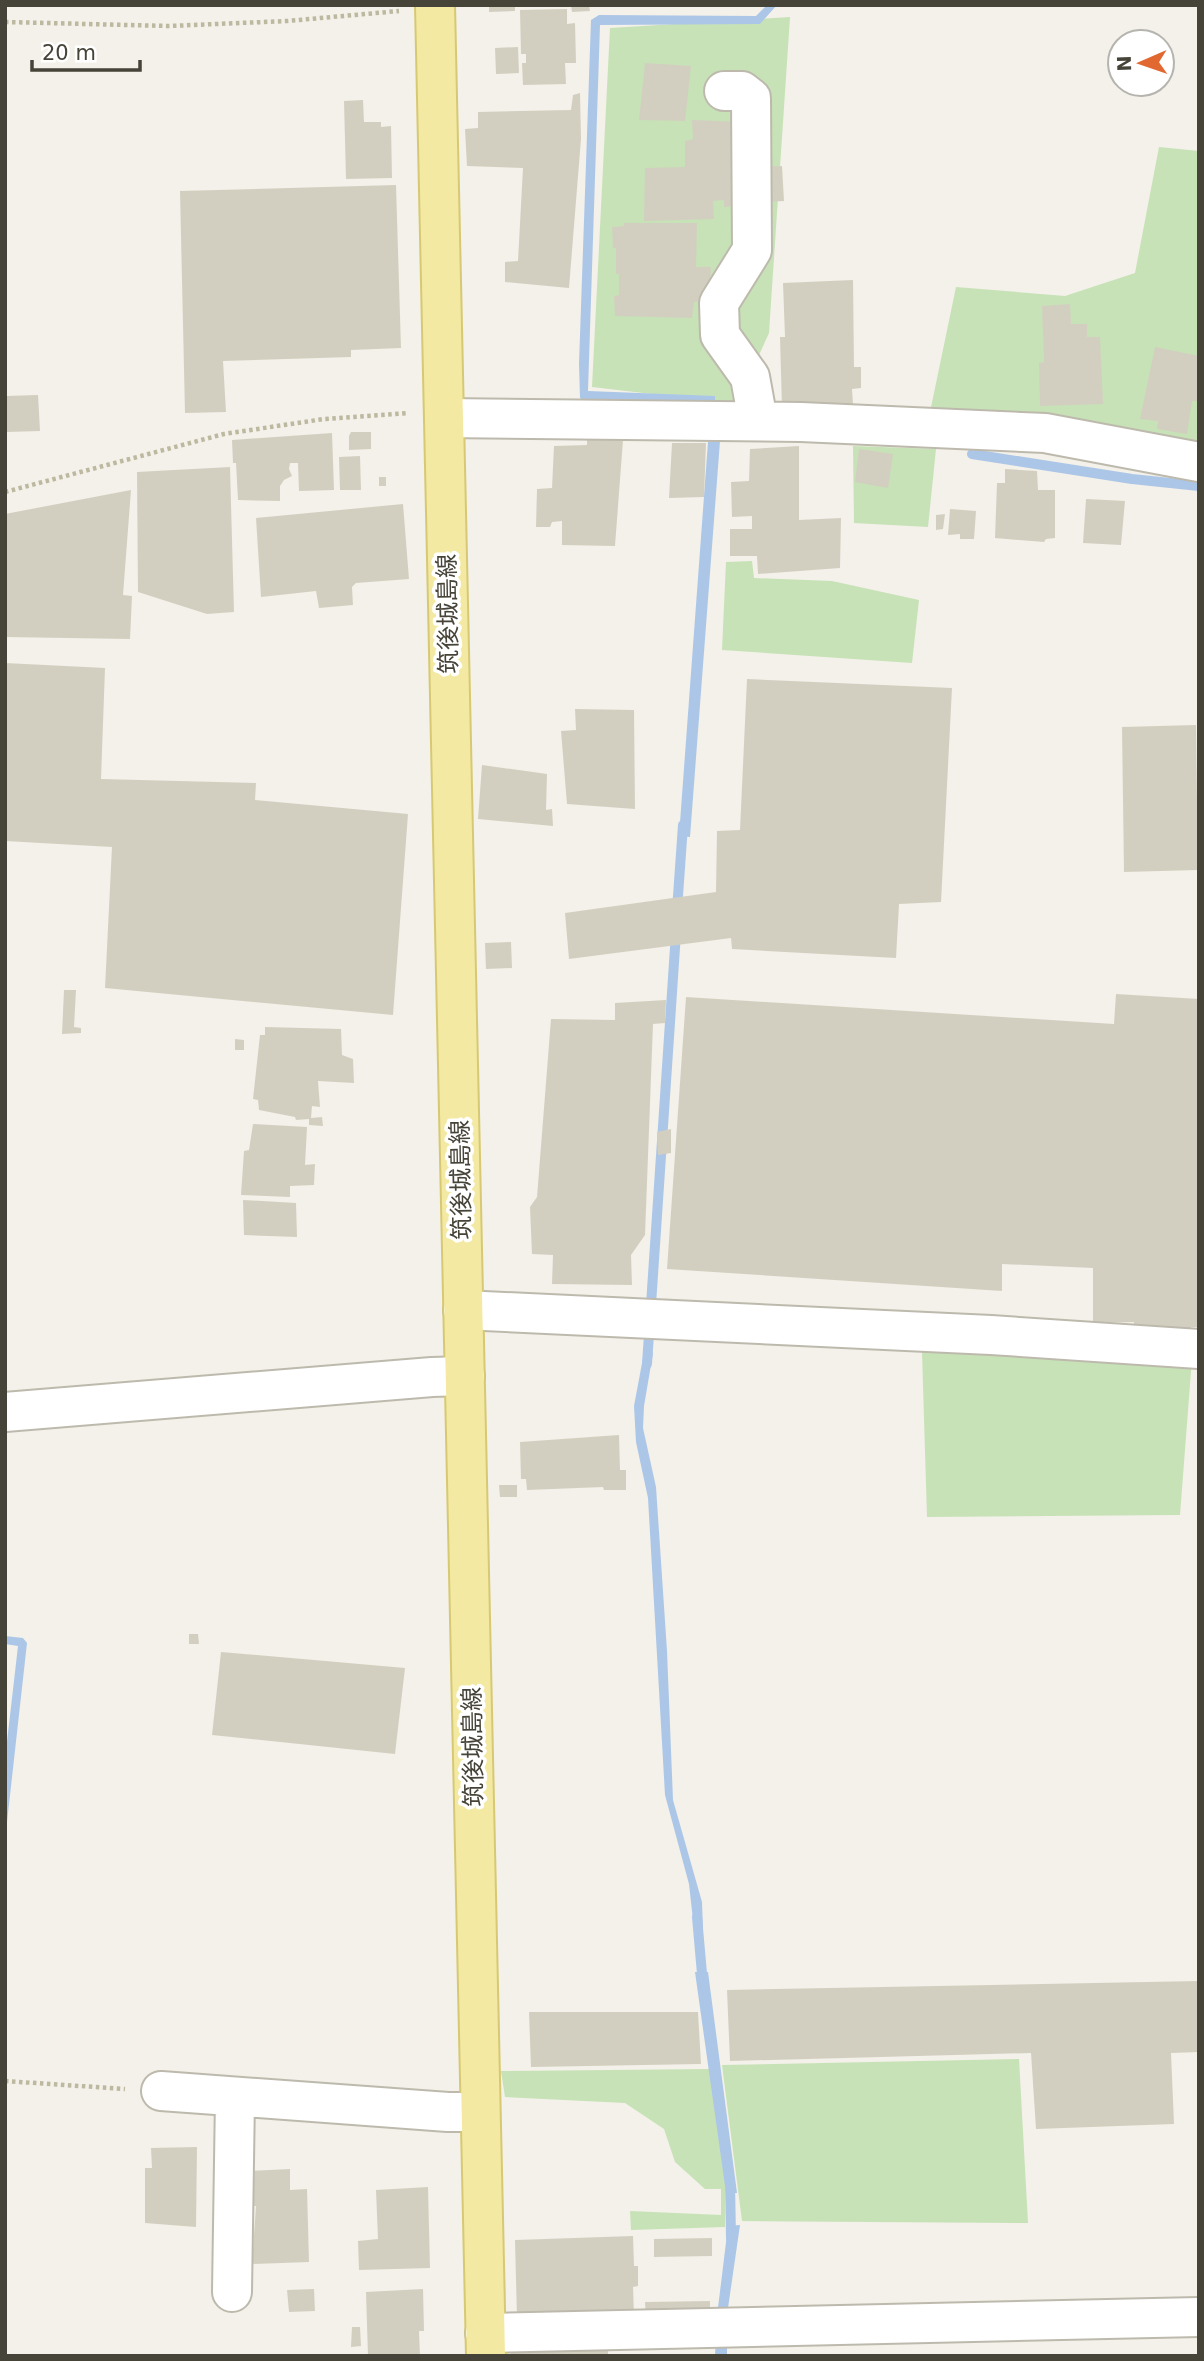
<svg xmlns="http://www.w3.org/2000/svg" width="1204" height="2361" font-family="'DejaVu Sans','Noto Sans JP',sans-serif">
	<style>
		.green { fill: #c7e2b7 }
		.water { fill: #acc6e8 }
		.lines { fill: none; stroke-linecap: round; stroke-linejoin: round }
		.stream { stroke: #acc6e8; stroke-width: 10 }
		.building { fill: #d3cfc0 }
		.minor-casing { stroke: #bdbaad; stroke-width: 42 }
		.major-casing { stroke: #d7c973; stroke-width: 42 }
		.path { stroke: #bdb8a0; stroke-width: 4.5; stroke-dasharray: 3.5 3.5; stroke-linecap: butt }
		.minor { stroke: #fff; stroke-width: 38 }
		.major { stroke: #f3e9a2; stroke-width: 38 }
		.labels { text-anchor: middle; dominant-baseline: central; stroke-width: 7; stroke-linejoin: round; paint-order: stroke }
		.street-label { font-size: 24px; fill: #464338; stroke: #fff }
	</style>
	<rect width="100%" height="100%" fill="#f3f1e9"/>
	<!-- green -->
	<path class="green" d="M790 17 769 333 737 404 592 387 610 28Z
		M1159 147 1199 151V445L929 417 956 287 1065 296 1135 273Z
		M853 446 936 449 928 527 854 523Z
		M752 561 754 578 832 581 919 600 912 663 722 650 726 562Z
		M922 1352 1192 1358 1180 1515 927 1517Z
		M1019 2059 1028 2223 742 2221 722 2065Z
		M711 2069 725 2179V2227L631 2230 630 2211 721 2215V2189H705L675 2162 664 2129 625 2103 505 2097 501 2071Z"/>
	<!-- water -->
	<path class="water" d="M767 5H777L760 24 600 25 588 391 715 396V406L584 401 580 398 579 364 591 20 599 15 756 16Z
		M720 441 690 837 679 836 708 442Z
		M645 1347 653 1353 644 1406 643 1428 656 1487 667 1651 673 1800 702 1902 703 1929H694L689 1884 665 1795 648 1498 636 1442 634 1406Z
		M5 1636 23 1638 27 1643 5 1840V1759L18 1646 5 1644Z
		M695 1972H708L737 2193H726Z
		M740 2225 727 2315V2356H715L717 2316 728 2226Z"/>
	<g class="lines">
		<!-- stream -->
		<path class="stream" d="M972 454 1132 479 1199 486
			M677 910 683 825
			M647 1364 676 933
			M697 1917 703 1985
			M730 2181 731 2238"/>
	</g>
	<!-- building -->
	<path class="building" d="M489 5H515V11L489 12Z
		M571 5H589L590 11 572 12Z
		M567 9V24L575 23 576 63H565L566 84 523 85 522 63H526V54H521L520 10Z
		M518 47 519 73 496 74 495 48Z
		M645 63 691 66 685 121 639 120Z
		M580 93 581 139 569 288 505 282V262L518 261 523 168 467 166 465 129 478 128V112L571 110 573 95Z
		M363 100 364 122H381V127L391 126 392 178 346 179 344 101Z
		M692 120 744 122 737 206 724 207V200L713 201 714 219 644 221 645 168 685 167V141L693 139Z
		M782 166 784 201 760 202 759 167Z
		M396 185 401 348 351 350V357L223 361 226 412 185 413 180 191Z
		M624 223H697L696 267H711L709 301 694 302 692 318 615 316 614 296 619 295V274H616V248H613L612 227 624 226Z
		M853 280 854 367H861V388L852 389 853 404 782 408 780 337H785L783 283Z
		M1070 304 1071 324H1087V337H1100L1103 404 1040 406 1039 363 1044 362 1042 306Z
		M1155 347 1199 356V401H1192L1187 434 1157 429 1158 421 1140 419Z
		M38 395 40 431 7 432 6 396Z
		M351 432H371V449L349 450V436Z
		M332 433 334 490 299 491 298 463H290L289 469 292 476 284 480 280 486V501L238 500 236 463H233L232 440Z
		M604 436 605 440H623L615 546 562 545V521L552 522 550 527H536L537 489 552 488 554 446 587 445V438Z
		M672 443H706L704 497 669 498Z
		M799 446V520L841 518 840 568 758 574 757 556H730V529H752V516L732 517 731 482 749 481 750 449Z
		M859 449 893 454 888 488 855 482Z
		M360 456 361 490H340L339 457Z
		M230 467 234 612 207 614 138 592 137 472Z
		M1005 469 1037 471 1038 490H1055V538L1046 539 1044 542 995 538 997 483H1005Z
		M379 477H386V486H379Z
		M131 490 123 595 132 596 130 639 5 637V514Z
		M1086 499 1125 501 1121 545 1083 543Z
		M403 504 409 579 356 583 352 587 353 605 319 608 316 591 261 597 256 518Z
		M950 509 976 511 974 539H960V534L948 535Z
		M945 514 943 529 936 530V515Z
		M5 663 105 668 101 779 256 783 255 800 408 814 393 1015 105 988 112 847 5 841Z
		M747 679 952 688 941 902 899 904 896 958 732 949 731 938 569 959 565 913 716 892 717 831 740 830Z
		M575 709 634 710 635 809 567 804 561 731 576 730Z
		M1196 725 1198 870 1124 872 1122 727Z
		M482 765 547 774 546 810 552 809 553 826 478 819Z
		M511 942 512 968 486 969 485 943Z
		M64 990H76L74 1027 81 1028V1033L62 1034Z
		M1116 994 1199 999V1327H1191L1189 1333 1134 1329V1322L1093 1323V1268L1002 1264V1291L667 1269 686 997 1114 1024Z
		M666 1000 665 1023 653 1024 645 1235 631 1255 632 1285 552 1284 553 1255 532 1254 530 1207 537 1197 551 1019 615 1020V1003Z
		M265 1027 341 1029 342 1055 353 1059 354 1083 318 1081 320 1107 312 1106 311 1118 322 1117 323 1126 309 1125V1119L296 1120 295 1117 259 1110 258 1100 253 1099 260 1035H265Z
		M235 1039 244 1040V1050H235Z
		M253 1124 307 1127 305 1165 315 1164 314 1185 290 1186V1197L241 1195 244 1151 249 1150Z
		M671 1129V1153L658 1155 657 1132Z
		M243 1200 296 1203 297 1237 244 1235Z
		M619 1435 620 1470H626V1490H604L603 1487 527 1490 526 1479H521L520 1442Z
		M499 1485H517V1497H500Z
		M189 1634H198L199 1644H189Z
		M221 1652 405 1668 395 1754 212 1735Z
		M1199 1981V2052L1171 2053 1174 2124 1036 2129 1031 2053 730 2061 727 1990Z
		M529 2012H698L701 2064 531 2067Z
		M197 2147 196 2227 145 2223V2168H152L151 2148Z
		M290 2169V2190L307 2189 309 2262 252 2264 256 2206H252L251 2171Z
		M428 2187 430 2268 359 2270 358 2241 378 2239 376 2190Z
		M633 2236 634 2266H638V2286L633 2287 634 2316 517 2319 515 2240Z
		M712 2238V2256L654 2257V2239Z
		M314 2289 315 2311 289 2312 287 2290Z
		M423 2289 424 2331H419L420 2356H368L366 2292Z
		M710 2301V2316L646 2317 645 2302Z
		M352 2327H360L361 2346 351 2347Z
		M608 2340V2356H511L510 2344Z"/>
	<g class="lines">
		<!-- minor casing -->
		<g class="minor-casing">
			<path id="minor" d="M724 91H742L751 98 752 250 719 303 720 335 750 377 758 421
				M444 418 801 422 1045 433 1199 462
				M463 1310 991 1335 1199 1349
				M5 1412 432 1377 465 1376
				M161 2091 448 2112H480
				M232 2292 235 2097
				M485 2333 1199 2317"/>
		</g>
		<!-- major casing -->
		<g class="major-casing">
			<path id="major" d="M435 5 486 2356"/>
		</g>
		<!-- path -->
		<path class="path" d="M5 22 169 26 287 21 399 11
			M5 492 224 434 324 419 409 413
			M5 2081 125 2089"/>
		<!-- minor -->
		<use href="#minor" class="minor"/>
		<!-- major -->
		<use href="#major" class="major"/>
	</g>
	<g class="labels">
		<!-- street labels -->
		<g class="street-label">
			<text transform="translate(448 614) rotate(-91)">筑後城島線</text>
			<text transform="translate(461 1180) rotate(-91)">筑後城島線</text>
			<text transform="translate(473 1747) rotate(-91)">筑後城島線</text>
		</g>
	</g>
	<!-- border -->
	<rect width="1204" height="2361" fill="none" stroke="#464338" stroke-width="14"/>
	<!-- north arrow -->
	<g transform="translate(1141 63) rotate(268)"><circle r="33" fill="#ffffff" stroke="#b5b4af" stroke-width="2"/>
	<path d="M0-5L12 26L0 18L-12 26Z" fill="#e26831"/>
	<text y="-10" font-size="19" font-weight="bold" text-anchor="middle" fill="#464338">N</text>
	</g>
	<!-- scale -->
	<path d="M32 60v10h108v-10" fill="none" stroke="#464338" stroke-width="3.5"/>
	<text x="42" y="60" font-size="21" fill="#464338" stroke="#ffffff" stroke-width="5" paint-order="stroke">20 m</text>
</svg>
